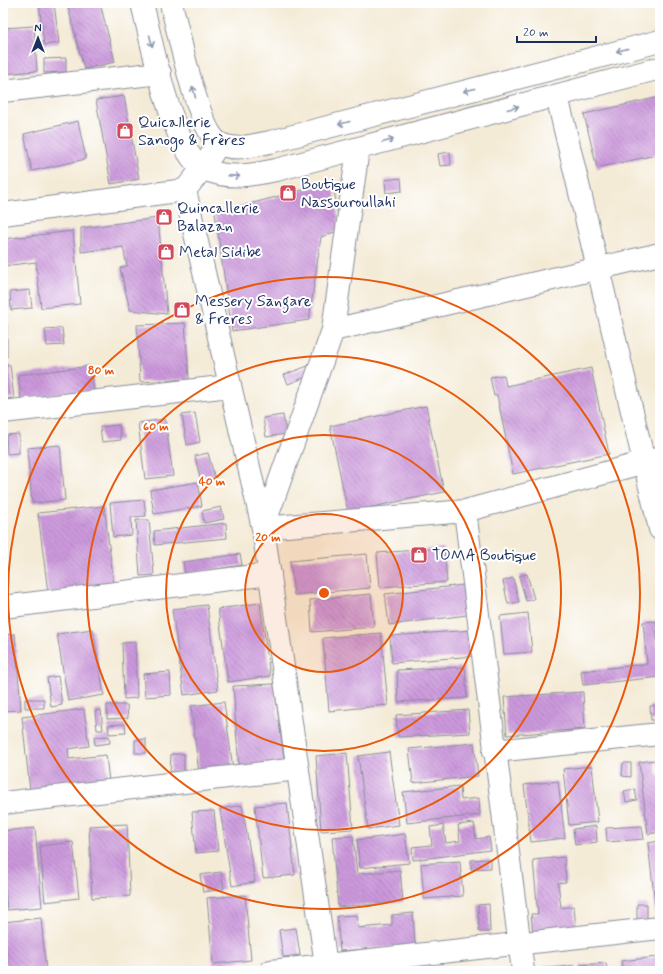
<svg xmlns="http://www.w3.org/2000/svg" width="663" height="974" font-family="Mynerve,sans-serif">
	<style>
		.building { fill: url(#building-back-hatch) }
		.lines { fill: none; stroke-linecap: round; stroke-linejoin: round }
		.minor-casing { stroke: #888d9a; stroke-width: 24 }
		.tertiary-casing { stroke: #888d9a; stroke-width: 24 }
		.minor { stroke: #fff; stroke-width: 22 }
		.tertiary { stroke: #fff; stroke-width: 22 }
		.oneway { stroke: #8d97ae }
		.ring { fill: none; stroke: #e8590c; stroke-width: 2 }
		.labels { text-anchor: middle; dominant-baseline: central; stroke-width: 4; stroke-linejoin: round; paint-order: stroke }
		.poi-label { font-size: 16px; fill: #1b2f5e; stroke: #fff; text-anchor: start }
		.centre { fill: #e8590c; stroke: #fff; stroke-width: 2 }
		.ring-label { font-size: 12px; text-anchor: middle; font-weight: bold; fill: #e8590c; stroke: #fff; stroke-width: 4; stroke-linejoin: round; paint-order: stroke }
	</style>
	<defs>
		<pattern id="building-back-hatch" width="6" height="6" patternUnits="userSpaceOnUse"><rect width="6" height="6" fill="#cc99dc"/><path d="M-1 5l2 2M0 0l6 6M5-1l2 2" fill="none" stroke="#a57db6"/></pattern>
	</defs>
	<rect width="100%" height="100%" fill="#fff"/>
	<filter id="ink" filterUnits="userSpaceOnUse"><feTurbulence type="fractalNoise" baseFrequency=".025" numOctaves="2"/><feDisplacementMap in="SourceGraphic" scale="8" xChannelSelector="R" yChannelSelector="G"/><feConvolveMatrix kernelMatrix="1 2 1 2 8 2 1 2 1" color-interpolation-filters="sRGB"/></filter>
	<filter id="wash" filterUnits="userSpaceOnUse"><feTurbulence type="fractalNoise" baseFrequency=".012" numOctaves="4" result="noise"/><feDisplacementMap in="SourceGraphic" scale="16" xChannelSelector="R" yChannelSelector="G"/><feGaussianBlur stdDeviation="0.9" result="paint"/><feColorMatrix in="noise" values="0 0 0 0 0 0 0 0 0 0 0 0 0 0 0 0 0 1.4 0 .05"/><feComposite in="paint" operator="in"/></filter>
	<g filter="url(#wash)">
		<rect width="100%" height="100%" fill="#f4ebd7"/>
		<g id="blocks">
			<!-- building -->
			<path class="building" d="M39 3H54L59 43 44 45Z
				M67 3H100L115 62 84 69Z
				M34 26 37 71 3 74V28Z
				M66 58V72L44 73V59Z
				M124 96 139 179 111 184 96 100Z
				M660 97V154L597 168 584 114Z
				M78 121 86 159 32 171 24 134Z
				M450 152 451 165 440 166 438 154Z
				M401 178 402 191 386 193 385 180Z
				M333 182 340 230 321 237 309 320 232 331 215 213Z
				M158 218 167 314 130 310 120 268 127 266 123 247 81 252V228Z
				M73 231 80 304 41 308 36 262 3 266V239Z
				M30 290 32 308 11 310 10 292Z
				M3 298 7 317 3 318Z
				M185 323 189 379 140 382 137 325Z
				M3 324H7V357H3Z
				M62 328 64 345 47 346 45 329Z
				M313 364 316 373 288 384 284 375Z
				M10 365 14 398 3 399V366Z
				M91 366 94 390 21 399 18 375Z
				M591 368 609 454 513 474 497 395 494 396 490 377 504 375 506 386Z
				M426 406 444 492 348 512 330 426Z
				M195 413 200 442 187 445 182 415Z
				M283 415 286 434 266 437 263 418Z
				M165 419 173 476 145 479 138 423Z
				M119 425 121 440 102 442 100 427Z
				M19 434V453L7 454 6 435Z
				M60 445 65 500 32 503 27 448Z
				M208 453 215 479 201 482 195 456Z
				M198 482 202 506 154 514 150 490Z
				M144 500 146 516 131 517 132 535 113 537 110 503Z
				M104 506 114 585 48 593 38 513Z
				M221 507 224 519 204 523 202 511Z
				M136 520H149L154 575 140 576Z
				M226 523 227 538 155 545 154 531Z
				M444 548 447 582 380 587 377 553Z
				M240 554 242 565 185 574 183 562Z
				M367 554 370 588 294 595 290 561Z
				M527 574 534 599 526 601 519 576Z
				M513 578 519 602 508 604 503 581Z
				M463 585 467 615 389 625 385 594Z
				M371 594 374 627 312 632 310 600Z
				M260 603 270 676 228 682 218 609Z
				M207 605 218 690 184 695 172 609Z
				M528 613 532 652 504 654 500 616Z
				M656 621 660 677 583 685 581 671 647 664 643 622Z
				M93 629 104 695 68 701 57 634Z
				M472 630 474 656 392 663 390 636Z
				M381 633 388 705 329 711 323 638Z
				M15 634 21 710 3 711V635Z
				M135 642 137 698 124 699 122 643Z
				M465 667 467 698 398 702 397 670Z
				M170 672 171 695 145 697 143 674Z
				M58 676 62 705 51 707 47 678Z
				M274 684 285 766 239 769 233 686Z
				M583 692 585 729 507 735 504 697Z
				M25 699H44V708H25Z
				M224 702 233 769 199 774 191 706Z
				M107 705H127L128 718 107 719Z
				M660 705V720H651L650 706Z
				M84 709 89 746 68 749 69 759 106 755 109 782 30 791 22 717Z
				M101 710 103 730H97L95 711Z
				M468 710 470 733 398 737 396 715Z
				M125 724 126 733 109 734 108 725Z
				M109 736 110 743 95 745 94 737Z
				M146 739V753H135V740Z
				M474 743 478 776 413 783 409 749Z
				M389 752 399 825 368 829 358 756Z
				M347 753 353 829 321 831 316 756Z
				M171 754H184V772H170Z
				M655 760 657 775H660V832L648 834 639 762Z
				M623 763H631V777L622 776Z
				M592 766 598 822 569 825 563 769Z
				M558 781 565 838 531 842 524 785Z
				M460 786 461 800 479 798 480 815 407 823 403 792Z
				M635 789 637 800 626 802 624 791Z
				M287 803 295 875 263 878 255 806Z
				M242 805 255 882 232 886 220 809Z
				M214 811 218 851 196 853 192 812Z
				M474 823 476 839 489 837 491 850 413 860 412 847 432 845 430 827 443 825 446 843 460 841 458 825Z
				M127 824 130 896 92 898 89 826Z
				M596 826 597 842 575 845 573 829Z
				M642 826 644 839 607 842 606 828Z
				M35 828 42 907 7 910 3 866V831Z
				M405 834 409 863 360 868 357 840Z
				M353 836 357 874 400 870 403 902 338 907 332 837Z
				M660 841V921L657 922 648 843Z
				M73 842 79 898 45 902 40 846Z
				M564 857 566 882 558 883 561 908 574 906 576 930 533 934 531 914H538L533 860Z
				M490 859V868L471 869V860Z
				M460 861 463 896 424 899 421 864Z
				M221 872 224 889 203 892 200 875Z
				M245 895 251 960 213 964 207 898Z
				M489 904 490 932H479L478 905Z
				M637 904H647V921H637Z
				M413 913 415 945 340 951 337 916 357 915 358 928 392 925V915Z
				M41 918 46 971H3V922Z
				M296 928 300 955 283 957 279 930Z
				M657 957 659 971H622L621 961Z
				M606 963 607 971H580V965Z
				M576 966V971H542V968Z"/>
		</g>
	</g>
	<g filter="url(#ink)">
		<use href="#blocks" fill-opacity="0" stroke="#888d9a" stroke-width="1"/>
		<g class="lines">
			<!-- minor casing -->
			<g class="minor-casing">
				<path id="minor" d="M3 91 160 73
					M557 96 660 529
					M185 190 263 528 326 965
					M3 214 185 190 203 168 219 143
					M333 330 660 254
					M3 412 230 386
					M465 511 523 971
					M263 528 465 511 660 458
					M263 528 333 330 358 149
					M3 607 270 574
					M494 751 660 734
					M3 803 298 769
					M271 971 660 928"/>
			</g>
			<!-- tertiary casing -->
			<g class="tertiary-casing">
				<path id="tertiary" d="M142 3C151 38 172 153 204 169 229 180 251 175 276 170L660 68
					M171 3C178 30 198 131 219 143 234 152 254 145 270 142L660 41"/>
			</g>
			<!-- minor -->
			<use href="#minor" class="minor"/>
			<!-- tertiary -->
			<use href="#tertiary" class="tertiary"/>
		</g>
		<!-- one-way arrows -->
		<defs><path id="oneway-shaft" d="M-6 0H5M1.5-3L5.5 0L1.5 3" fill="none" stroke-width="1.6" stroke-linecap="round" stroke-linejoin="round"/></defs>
		<g class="oneway">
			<use href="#oneway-shaft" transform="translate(151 41) rotate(76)"/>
			<use href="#oneway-shaft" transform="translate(622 50) rotate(165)"/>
			<use href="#oneway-shaft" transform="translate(469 90) rotate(165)"/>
			<use href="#oneway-shaft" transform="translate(194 92) rotate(-104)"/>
			<use href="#oneway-shaft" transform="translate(513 108) rotate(-15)"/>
			<use href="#oneway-shaft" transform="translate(344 123) rotate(165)"/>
			<use href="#oneway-shaft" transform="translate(388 141) rotate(-15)"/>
			<use href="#oneway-shaft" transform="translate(234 176) rotate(4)"/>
		</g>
	</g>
	<!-- distance rings -->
	<circle cx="324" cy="593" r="79" fill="#e8590c" fill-opacity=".12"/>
	<g class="ring">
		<circle cx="324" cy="593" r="79"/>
		<circle cx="324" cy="593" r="158"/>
		<circle cx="324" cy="593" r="237"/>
		<circle cx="324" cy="593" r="316"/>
	</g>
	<!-- icons -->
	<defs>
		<g id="shop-square" transform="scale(0.9)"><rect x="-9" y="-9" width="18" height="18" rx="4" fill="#d1495b" stroke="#fff"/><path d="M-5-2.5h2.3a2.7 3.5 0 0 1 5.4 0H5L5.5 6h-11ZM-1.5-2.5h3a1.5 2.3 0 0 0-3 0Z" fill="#fff"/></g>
	</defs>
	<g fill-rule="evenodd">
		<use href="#shop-square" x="125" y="131"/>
		<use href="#shop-square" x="288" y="193"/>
		<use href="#shop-square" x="164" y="217"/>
		<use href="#shop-square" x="166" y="252"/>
		<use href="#shop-square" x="182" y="310"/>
		<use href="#shop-square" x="419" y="555"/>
	</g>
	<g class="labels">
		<!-- poi labels -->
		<g class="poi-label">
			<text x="138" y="122">Quicallerie<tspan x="138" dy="18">Sanogo &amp; Frères</tspan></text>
			<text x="301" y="184">Boutique<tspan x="301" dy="18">Nassouroullahi</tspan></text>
			<text x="177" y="208">Quincallerie<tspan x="177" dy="18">Balazan</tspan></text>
			<text x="179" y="252">Metal Sidibe</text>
			<text x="195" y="301">Messery Sangare<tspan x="195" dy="18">&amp; Freres</tspan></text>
			<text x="432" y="555">TOMA Boutique</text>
		</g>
	</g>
	<circle cx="324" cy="593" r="6" class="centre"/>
	<g class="ring-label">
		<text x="101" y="374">80 m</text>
		<text x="156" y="430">60 m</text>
		<text x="212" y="485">40 m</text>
		<text x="268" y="541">20 m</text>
	</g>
	<!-- margin -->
	<rect width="663" height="974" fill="none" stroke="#fff" stroke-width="16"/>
	<!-- north arrow -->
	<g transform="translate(38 38)" stroke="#ffffff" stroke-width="3" paint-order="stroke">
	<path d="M0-3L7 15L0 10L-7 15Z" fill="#1b2f5e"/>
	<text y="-6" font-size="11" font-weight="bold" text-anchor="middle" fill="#1b2f5e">N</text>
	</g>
	<!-- scale -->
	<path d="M517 36v6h79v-6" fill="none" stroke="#1b2f5e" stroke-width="2"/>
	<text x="523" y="36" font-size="12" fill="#1b2f5e" stroke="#ffffff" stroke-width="3" paint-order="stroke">20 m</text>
</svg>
